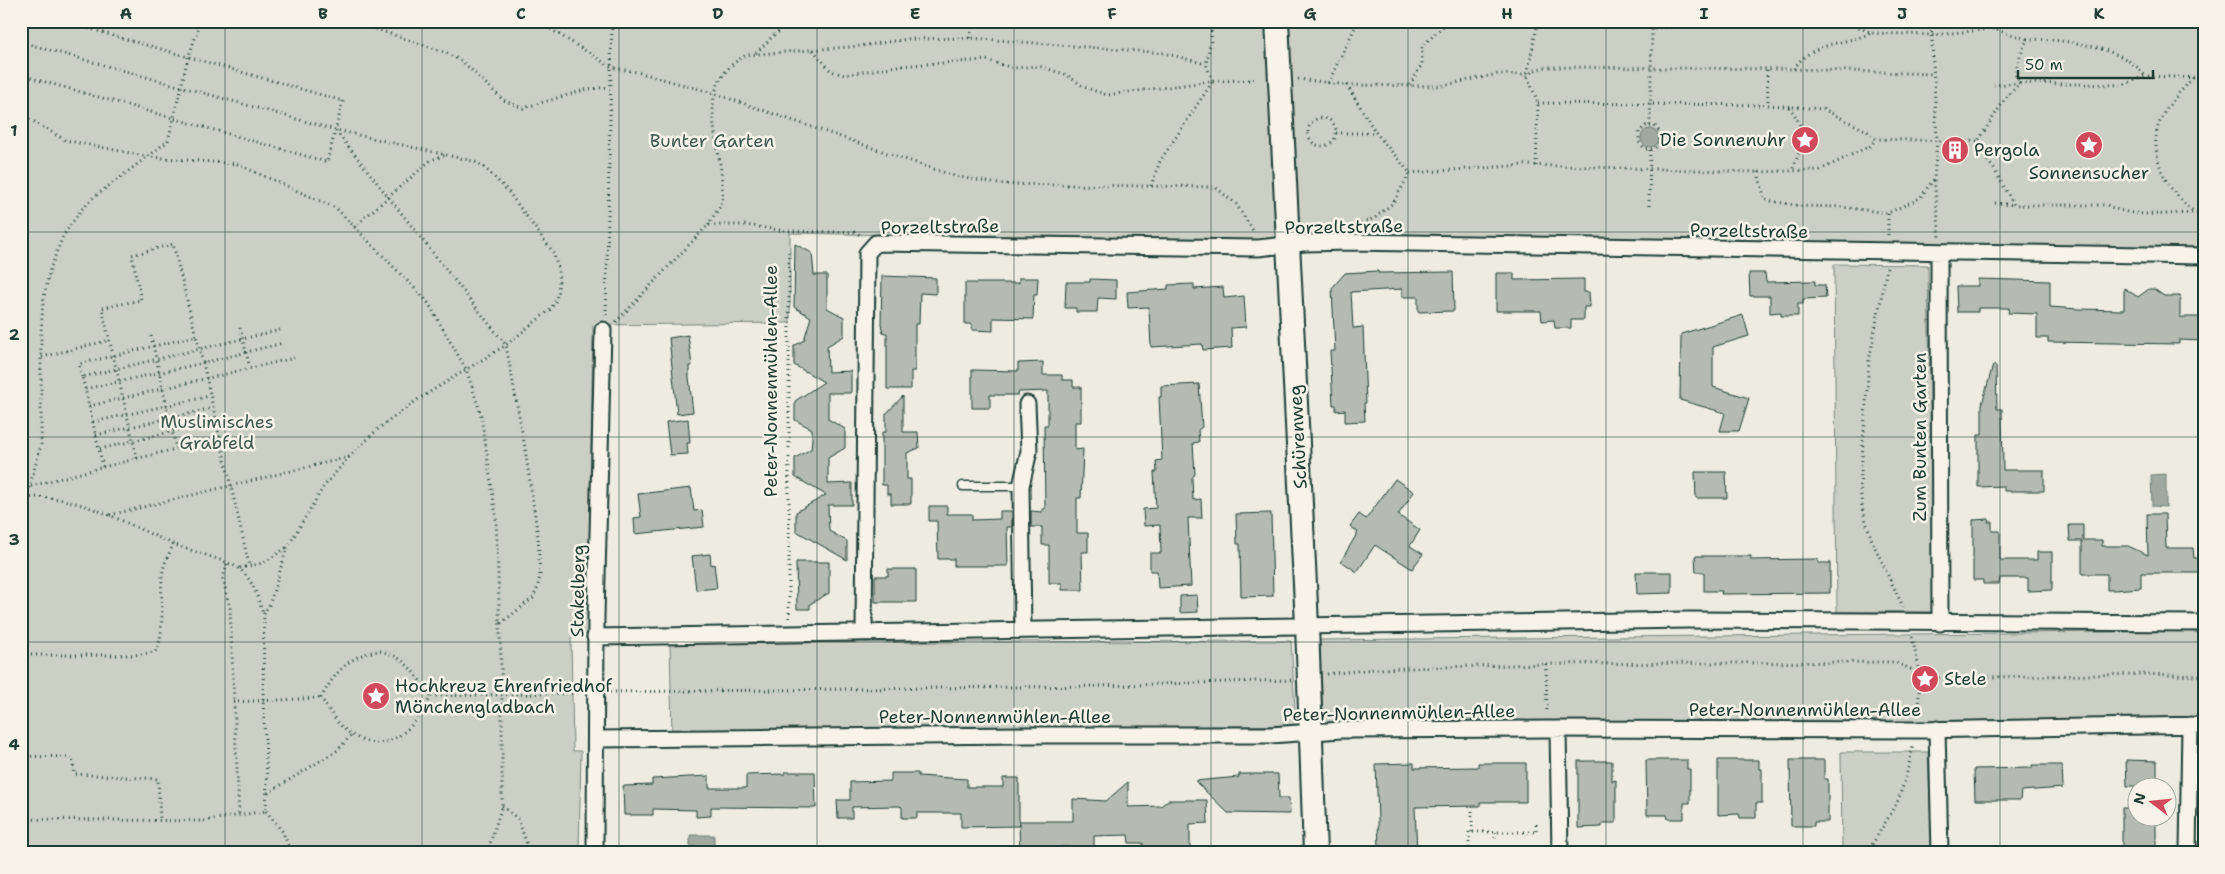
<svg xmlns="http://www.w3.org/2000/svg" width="2225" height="874" font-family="'Shantell Sans',sans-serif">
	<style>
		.green { fill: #cccfc4; stroke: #76867c }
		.water { fill: #9fa99f; stroke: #6c7e74 }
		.building { fill: #b5bbb0; stroke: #1f3d34 }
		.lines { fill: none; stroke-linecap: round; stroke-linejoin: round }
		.service-casing { stroke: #1f3d34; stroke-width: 11 }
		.minor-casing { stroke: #1f3d34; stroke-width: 19 }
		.secondary-casing { stroke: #1f3d34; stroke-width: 26 }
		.path { stroke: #1f3d34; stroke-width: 3; stroke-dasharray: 1 4; stroke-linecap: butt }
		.service { stroke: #f7f3e8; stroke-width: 8 }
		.minor { stroke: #f7f3e8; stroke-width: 15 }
		.secondary { stroke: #f7f3e8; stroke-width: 22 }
		.grid { fill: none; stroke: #1f3d34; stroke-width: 1; stroke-opacity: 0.55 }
		.labels { text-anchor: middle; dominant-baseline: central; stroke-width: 5; stroke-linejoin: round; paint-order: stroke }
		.poi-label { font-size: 18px; fill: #1f3d34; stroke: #f7f3e8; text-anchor: start }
		.park-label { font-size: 18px; fill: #425a51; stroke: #f7f3e8 }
		.street-label { font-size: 18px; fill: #1f3d34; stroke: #f7f3e8 }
		.neatline { fill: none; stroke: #1f3d34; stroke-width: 2 }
		.grid-label { font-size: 16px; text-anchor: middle; font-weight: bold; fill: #1f3d34 }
	</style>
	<rect width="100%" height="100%" fill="#eeece1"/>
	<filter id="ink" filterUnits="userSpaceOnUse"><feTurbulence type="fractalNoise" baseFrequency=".02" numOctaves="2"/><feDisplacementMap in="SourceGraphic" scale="10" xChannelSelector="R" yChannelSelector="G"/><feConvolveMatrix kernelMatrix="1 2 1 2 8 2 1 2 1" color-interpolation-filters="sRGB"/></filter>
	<g filter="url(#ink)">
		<!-- green -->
		<path class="green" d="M21 21H2204V250L1307 233 1262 242 790 233V323L593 325 588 637 571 638 573 751H581L579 853H21Z
			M1834 264 1928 265 1933 612H1837Z
			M2204 631V719L1324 729 1319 640Z
			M1291 641 1296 725 672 735 670 643Z
			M1841 752H1928L1932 853H1842Z"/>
		<!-- water -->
		<path class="water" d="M1641 138a9 9 0 1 1 18 0a9 9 0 1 1-18 0Z
			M2166 474V507L2152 506 2151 475Z
			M690 835H714V850L690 846Z"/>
		<!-- building -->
		<path class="building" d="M795 244 812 253 814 275H827V308L844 317V336L827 346 828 372 851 371V393H828V419L845 429V448L828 458V484L852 483V505H828L829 531 847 541V560L796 531V512L826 495 795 477V458L811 449 812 439V429L795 420V401L824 382 794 365V346L804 340 811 317 794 307Z
			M1378 271V273L1453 272 1454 311 1418 312V297H1402V289L1351 292 1353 328 1363 327 1366 403H1364L1365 421 1345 422V410L1336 411V405H1333L1330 351H1335L1332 288 1345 273Z
			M1496 273H1514V280L1584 279V292H1589L1590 307H1584V320H1571V328H1555L1554 320 1542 321 1541 311H1496Z
			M1749 273H1765L1766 282 1815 281V285H1825L1826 298 1803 299V304H1798V316H1781V312L1770 313V296H1750Z
			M882 276 936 278V294L920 293 919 324H915V371H911V389H887V333H883L881 324Z
			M1019 278H1038L1037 295H1034L1033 319 993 318V331L972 330V324H965V283H1019Z
			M1090 279 1116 280V299L1098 298 1097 312H1076V308H1065L1066 282H1090Z
			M1978 279 2050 281V307L2079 309 2124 310V288L2138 297 2149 289H2154L2164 296H2180V317H2204V341L2179 340V344L2048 342V338H2037V314L2008 313 2009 308H1978V312H1957L1956 286H1978Z
			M1194 284V289L1223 287 1224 298 1244 296 1246 327 1231 328 1232 348 1203 350 1202 344 1151 347 1149 307 1128 308 1127 292 1168 289V285Z
			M1743 315 1749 336 1713 347V387L1749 398 1739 431H1720L1725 413 1680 400 1681 334Z
			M688 335 692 366H689V377L693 412 677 414 669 338Z
			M1043 362V375H1062V380H1073V387H1081V422H1075V450L1083 449 1081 498H1077V533H1088V552H1082L1083 590H1062V583H1049V545H1042V527H1031V511L1042 512V509H1045L1044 425H1048V391L1019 392 1018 395H990V408H972V370L1018 371V363Z
			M1993 365 1996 366 1997 409H2002L2003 470H2044V491H2004V486L1978 487V435H1982V404Z
			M1199 384 1202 427 1198 430 1199 442 1193 443 1195 474 1192 478 1193 500 1201 499 1202 518H1188L1191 586 1158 588 1157 571H1150V553H1161L1160 525 1144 526 1143 509 1156 508 1154 472H1157L1156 461 1162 460 1159 397H1161V386Z
			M903 396V432H918L919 448 907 453V479H911V504H891V494H887V485H882V432H886V414Z
			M688 419 690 443H687L688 454 670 455 666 422Z
			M1695 472H1726L1727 498H1696Z
			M1395 479 1414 492 1398 515 1420 530 1410 546 1423 554 1412 569 1375 545 1357 572 1341 561 1358 532 1350 526 1359 514 1366 519Z
			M691 488 694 511 702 510 704 527 635 534 634 518 641 517 638 494Z
			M929 506H947V514H972V520L1000 519V511H1012V527H1007L1008 566H954V559H938L937 521H929Z
			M1271 513 1273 596 1241 597 1240 544H1237L1236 514Z
			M2147 514H2165L2166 548H2193L2194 558H2204V573H2141V588L2113 590H2107V574H2082V541H2070L2069 525H2083V540H2102V546H2128L2148 555Z
			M1989 519 1988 522H1992V531H2000V560H2037V552H2052V590L2028 591V578H2000L1999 584H1983V580H1973V520Z
			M710 554 711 565 714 564 717 588 696 590 692 556Z
			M1695 556H1751V560L1818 559V563H1830V593L1721 594 1722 591H1704V572H1696Z
			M796 562H829V593L810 604V609H797Z
			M888 569H916V602H875V576H888Z
			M1636 572H1672V593L1637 594Z
			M1197 595 1198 612 1180 613V596Z
			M1646 760H1687V769H1690V803H1684V819H1668L1667 815H1647Z
			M1718 760H1759V769H1762V803H1756V818H1740L1739 814 1718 815Z
			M1790 760H1824V779H1828V822H1814V826H1791Z
			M2126 760 2157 761V786H2127Z
			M1578 761H1612V781L1616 780V823H1602V827L1578 828Z
			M1414 763V768L1478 767V763H1526V802H1480V806L1415 807 1417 853H1383V847L1379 848 1376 764Z
			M2032 765H2062L2063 788 2021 791 2020 800H1975L1974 769 2032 768Z
			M785 772H815L816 808 711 807V816L696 817V810L653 809V815H624L623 786 652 785V779L709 776V788H746V775L785 774Z
			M891 773H918V776L967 779V787H1003V778H1019V826L961 827V813H917V818H902V807L899 806 852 807V818H838L837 800H850V782L891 781Z
			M1239 774H1278L1279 798H1289L1290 814 1228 813 1195 781 1239 777Z
			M1128 782V807L1161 806 1168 800H1207L1208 823 1190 824V853H1143V843H1129L1128 835 1094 836V847H1060L1061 851 1020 852 1019 821H1073V799L1106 801Z
			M2122 808H2138V816H2156V853H2122Z"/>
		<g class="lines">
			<!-- service casing -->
			<g class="service-casing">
				<path id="service" d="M963 486H1021"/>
			</g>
			<!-- minor casing -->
			<g class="minor-casing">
				<path id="minor" d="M1939 252 1940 623
					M1023 630 1021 486 1029 451 1027 404
					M864 631 867 253 876 243 1258 248 1304 243 1350 242 2204 256
					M595 637 1687 620 2204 623
					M1558 729 1560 853
					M1937 729 1940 853
					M596 739 1027 735H1271L1341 730 1547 729 1917 730 2204 725
					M595 853 596 617 603 330
					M2188 853 2190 725"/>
			</g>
			<!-- secondary casing -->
			<g class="secondary-casing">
				<path id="secondary" d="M1277 21 1307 625 1315 853"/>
			</g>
			<!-- path -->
			<path class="path" d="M352 21 447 53 463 62 503 100 523 108 588 89 610 87
				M538 21 611 67 641 73 713 93 954 176 998 184 1215 187 1236 204 1254 232
				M1212 21 1211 40 1206 64 1213 81
				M1637 21 1652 28
				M1845 21 1872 33 1932 35 1993 29 2027 39 2014 72 2020 83 1994 85
				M1931 21 1937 141 1934 179 1940 238
				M970 38 973 21
				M2027 39C2061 39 2125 46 2145 76
				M21 42 336 130 473 161 483 166 507 190 553 252 558 268 559 284 556 300 551 309 506 345 417 400 378 429 349 457 324 486 287 548 270 603 264 614 263 700 267 778 266 811 203 821 21 819
				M813 50 831 71 844 75 897 66 986 60 1013 68 1039 66 1067 75 1084 87 1107 95 1213 81 1254 80
				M756 53 774 35 793 21
				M1794 69C1811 41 1844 45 1871 33
				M1767 70 1768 105
				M21 75 327 162 343 101 62 21
				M2193 78C2170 103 2149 122 2158 159 2163 182 2176 196 2194 212
				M2204 78 2145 76 2123 85 2020 83 2007 96 1978 141 1980 150 1994 169 2014 205H2107C2135 220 2173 212 2204 213
				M1298 79 1347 85 1440 86 1498 74 1527 75 1537 69 1546 67 1794 69 1933 74
				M1328 83 1358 21
				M1347 85 1376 133 1410 173 1393 203 1376 217 1358 226
				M1410 85 1422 64V46L1449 21
				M1538 103 1768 105 1823 109 1867 131 1876 139 1950 141
				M1789 107C1807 129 1804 145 1792 170
				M21 114 65 140 150 157 237 164 336 208 427 301 466 369 481 415 496 516 502 694V806L487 853
				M1308 132a14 14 0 1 1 28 0a14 14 0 1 1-28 0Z
				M1650 126H1655L1661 134V142L1654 149H1650
				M336 131 506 345 524 442 538 536 540 576 537 589 533 598 500 624
				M1336 133H1376
				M1961 141H1978
				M1536 166 1538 103 1527 75 1538 21
				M1758 172 1765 200 1800 206 1842 207 1888 213 1920 198 1934 179
				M1410 173 1525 165 1758 172 1820 170 1870 146 1876 139
				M1151 186 1160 161 1213 81
				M1995 203 2014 205
				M1649 206 1650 149H1645L1639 142V132L1646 126H1650L1652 28 1768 24 1779 21
				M708 225C712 218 719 210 722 202 723 197 722 189 722 183 720 136 692 86 746 55L861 46 908 39 970 38 1164 53 1206 64
				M354 227 431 160 445 155
				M1888 235V213
				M1887 267 1869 361 1860 486 1862 508 1872 541 1903 607
				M606 315 612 21
				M616 322 708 225H746L786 231 854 232 862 236
				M240 328 250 368
				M151 336 176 448
				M42 357 110 340
				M82 377 79 364 196 336 203 363 283 343
				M85 389 82 377 280 330
				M89 406 294 358
				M93 422 210 396
				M96 435 213 408
				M100 449 215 421
				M137 458 102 308 141 300 132 255 173 244 196 336
				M103 467 220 438
				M31 486 103 467 85 389 203 363 249 565
				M21 498C78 491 131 528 181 547 193 551 234 563 241 570 254 582 258 598 263 614
				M110 515 349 457
				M21 517 41 445V332L43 302 50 269 63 236 81 210 93 198 168 141 188 58 201 21
				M227 564 223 579 230 608 239 816
				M240 568 263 563 286 548
				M789 618V249
				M1912 637 1920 673 1918 715
				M380 651C406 656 416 676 431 696 416 728 385 760 348 732 337 724 329 710 321 698 334 674 350 653 380 651Z
				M21 655H135L155 652C166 637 160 597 162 578 163 565 168 555 174 544
				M1546 664 1547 714
				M2204 672V681
				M1327 674 1375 669 1546 664 1894 662 1929 677 1940 678 2142 674 2202 676
				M610 692 1097 686 1291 680
				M431 696 581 693
				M233 702 321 698
				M21 756 72 757 74 774 158 779 160 820
				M268 793 338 750 352 734
				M502 806 518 819 530 853
				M266 811 282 831 292 853
				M1472 832V809
				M1495 838V832
				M1469 853V832H1536V822
				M1867 853 1897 803 1906 777 1913 746"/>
			<!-- service -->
			<use href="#service" class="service"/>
			<!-- minor -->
			<use href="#minor" class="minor"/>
			<!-- secondary -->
			<use href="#secondary" class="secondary"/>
		</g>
	</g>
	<!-- grid -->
	<path class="grid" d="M225 21V853M422 21V853M619 21V853M817 21V853M1014 21V853M1211 21V853M1408 21V853M1606 21V853M1803 21V853M2000 21V853M21 232H2204M21 437H2204M21 642H2204"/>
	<!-- icons -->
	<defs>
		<g id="sight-disc" transform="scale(1.4375)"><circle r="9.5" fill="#d1495b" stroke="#f7f3e8"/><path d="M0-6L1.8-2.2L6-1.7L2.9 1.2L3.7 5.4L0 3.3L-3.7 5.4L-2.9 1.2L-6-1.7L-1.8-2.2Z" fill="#fff"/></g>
		<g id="building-disc" transform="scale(1.4375)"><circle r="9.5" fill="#d1495b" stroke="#f7f3e8"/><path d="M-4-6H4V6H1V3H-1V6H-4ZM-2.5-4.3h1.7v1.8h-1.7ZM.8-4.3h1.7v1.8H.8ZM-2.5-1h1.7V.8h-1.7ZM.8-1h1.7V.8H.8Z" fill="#fff"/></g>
	</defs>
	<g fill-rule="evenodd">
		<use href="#sight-disc" x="1805" y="140"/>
		<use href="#sight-disc" x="2089" y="145"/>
		<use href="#building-disc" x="1955" y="150"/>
		<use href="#sight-disc" x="1925" y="679"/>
		<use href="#sight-disc" x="376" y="696"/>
	</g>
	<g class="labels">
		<!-- poi labels -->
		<g class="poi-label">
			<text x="1786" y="140" text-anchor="end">Die Sonnenuhr</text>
			<text x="1974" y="150">Pergola</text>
			<text x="2089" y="173" text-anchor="middle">Sonnensucher</text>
			<text x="1944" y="679">Stele</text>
			<text x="395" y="686">Hochkreuz Ehrenfriedhof<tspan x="395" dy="21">Mönchengladbach</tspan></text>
		</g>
		<!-- park labels -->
		<g class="park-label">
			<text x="712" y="141">Bunter Garten</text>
			<text x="217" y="422">Muslimisches<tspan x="217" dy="21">Grabfeld</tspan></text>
		</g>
		<!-- street labels -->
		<g class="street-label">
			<text transform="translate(940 227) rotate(-1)">Porzeltstraße</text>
			<text transform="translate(1344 227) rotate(-1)">Porzeltstraße</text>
			<text transform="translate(1749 231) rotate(1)">Porzeltstraße</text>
			<text transform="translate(771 381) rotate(-90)">Peter-Nonnenmühlen-Allee</text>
			<text transform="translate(1298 437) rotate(-93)">Schürenweg</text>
			<text transform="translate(1920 437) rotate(-90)">Zum Bunten Garten</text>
			<text transform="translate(578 591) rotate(-89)">Stakelberg</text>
			<text x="1805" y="710">Peter-Nonnenmühlen-Allee</text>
			<text transform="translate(1399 713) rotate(-1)">Peter-Nonnenmühlen-Allee</text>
			<text x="995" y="717">Peter-Nonnenmühlen-Allee</text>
		</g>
	</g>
	<!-- margin -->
	<rect width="2225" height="874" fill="none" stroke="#f7f3e8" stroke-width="55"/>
	<!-- north arrow -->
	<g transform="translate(2152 802) rotate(286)"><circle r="24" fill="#f7f3e8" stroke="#a1aaa0"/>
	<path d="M0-4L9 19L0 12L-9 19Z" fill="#d1495b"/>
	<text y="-8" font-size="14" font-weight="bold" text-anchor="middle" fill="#1f3d34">N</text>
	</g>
	<!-- scale -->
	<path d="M2018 70v8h135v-8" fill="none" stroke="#1f3d34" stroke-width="2.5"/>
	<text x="2025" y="70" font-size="15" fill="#1f3d34" stroke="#f7f3e8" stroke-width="4" paint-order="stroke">50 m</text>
	<rect x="28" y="28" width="2170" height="818" class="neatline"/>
	<g class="grid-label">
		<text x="126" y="19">A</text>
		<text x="323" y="19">B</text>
		<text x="521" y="19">C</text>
		<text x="718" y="19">D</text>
		<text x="915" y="19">E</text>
		<text x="1112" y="19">F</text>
		<text x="1310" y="19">G</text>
		<text x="1507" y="19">H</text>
		<text x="1704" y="19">I</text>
		<text x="1902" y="19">J</text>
		<text x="2099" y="19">K</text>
		<text x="14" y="136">1</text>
		<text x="14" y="340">2</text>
		<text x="14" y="545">3</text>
		<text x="14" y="750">4</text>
	</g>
</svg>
